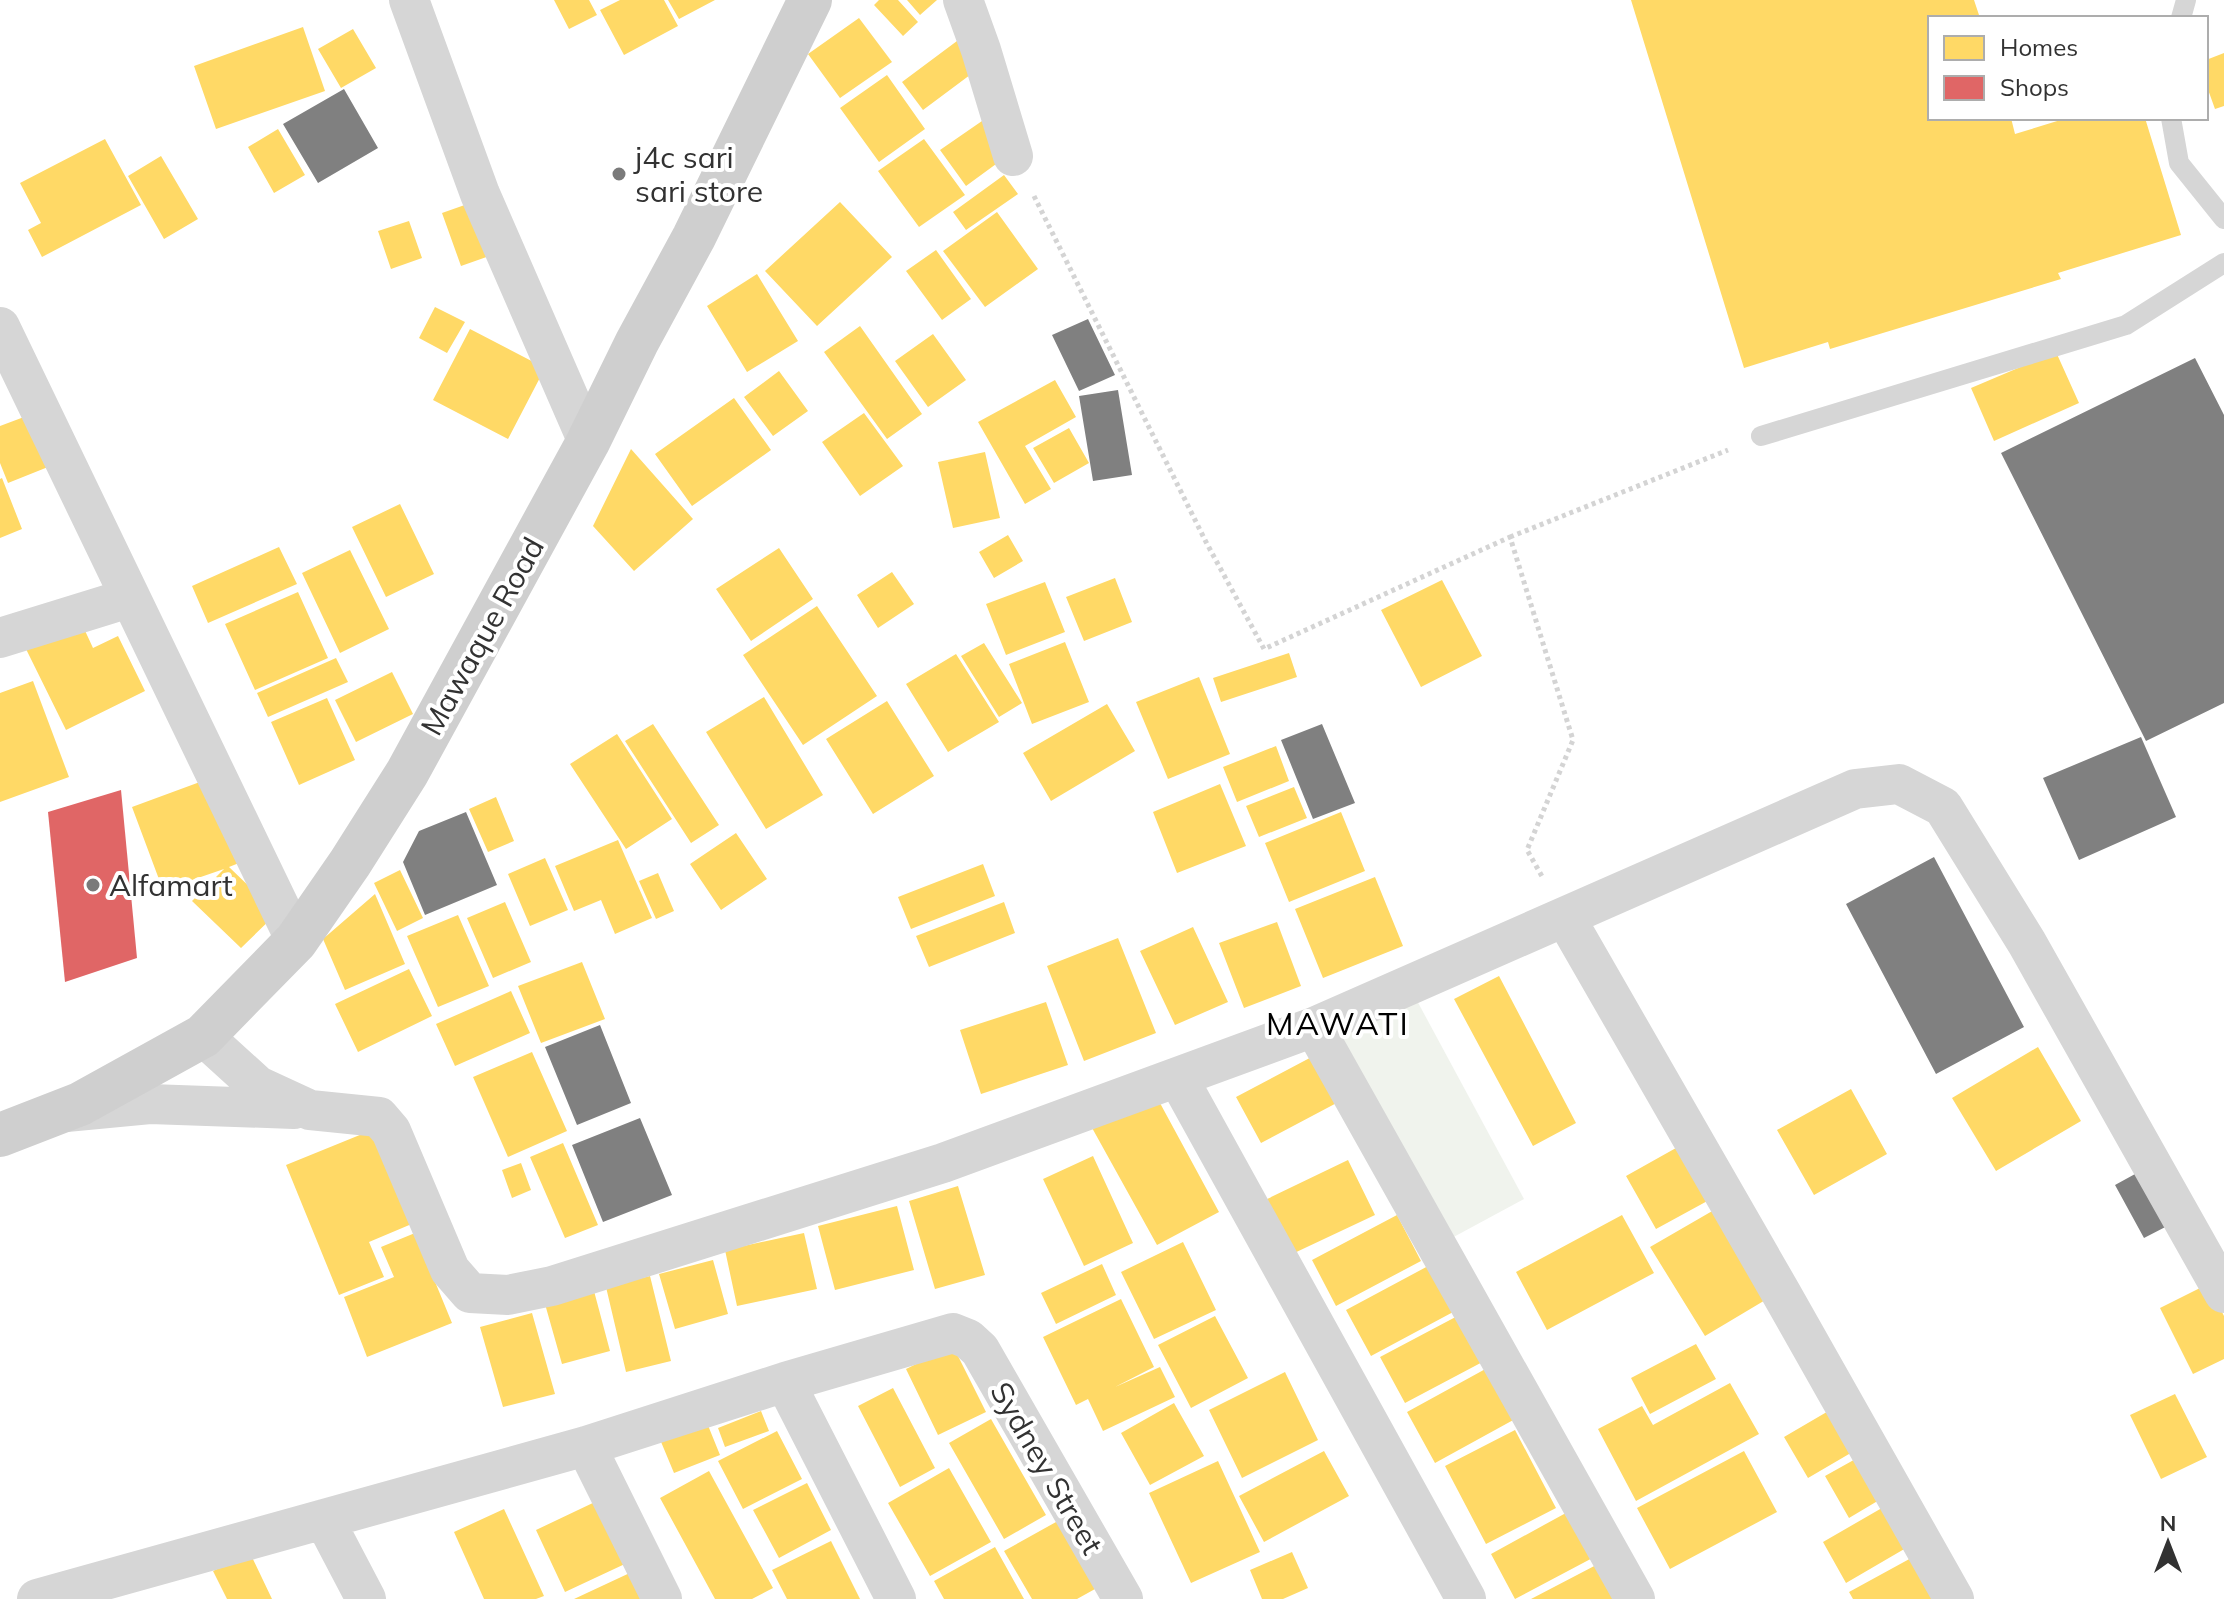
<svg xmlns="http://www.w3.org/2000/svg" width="2224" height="1599" font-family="Mulish,sans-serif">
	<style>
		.green { fill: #f0f3ed }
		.homes { fill: #ffd966 }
		.shops { fill: #e06666 }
		.building { fill: #808080 }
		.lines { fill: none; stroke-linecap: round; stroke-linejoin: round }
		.path { stroke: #d4d4d4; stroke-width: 5; stroke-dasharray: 4 4; stroke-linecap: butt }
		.service { stroke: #d6d6d6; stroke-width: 20 }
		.minor { stroke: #d6d6d6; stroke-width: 40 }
		.secondary { stroke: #cfcfcf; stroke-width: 44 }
		.poi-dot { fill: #7a7a7a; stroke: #fff; stroke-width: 3 }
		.labels { text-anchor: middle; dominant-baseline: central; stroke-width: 8; stroke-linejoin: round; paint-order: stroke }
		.poi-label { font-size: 30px; fill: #323232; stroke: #fff; text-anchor: start }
		.street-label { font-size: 30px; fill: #323232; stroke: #fff }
		.neighbourhood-label { font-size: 32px; letter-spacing: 2px; fill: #000; stroke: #fff }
	</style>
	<rect width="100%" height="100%" fill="#fff"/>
	<!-- green -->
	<path class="green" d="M1415 997 1524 1199 1448 1240 1338 1038Z"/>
	<!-- homes -->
	<path class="homes" d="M554 0H589L597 15 569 29Z
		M620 0H664L678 26 624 55 600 10Z
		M668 0H715L679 19Z
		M879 0H898L918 22 903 36 874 5Z
		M907 0H937L920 15Z
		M1631 0H1974L1980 18H1930V118H2011L2015 134 2067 118H2145L2181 235 2058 273 2061 279 1830 349 1828 342 1744 368Z
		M859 18 892 62 840 98 808 54Z
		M303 27 325 91 216 129 194 66Z
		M353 29 376 68 341 88 318 49Z
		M957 41 978 69 923 110 902 82Z
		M2224 53V106L2215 109 2206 84V60Z
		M887 75 925 129 879 162 840 108Z
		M982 121 1007 156 966 186 940 150Z
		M278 129 305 175 274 193 248 147Z
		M105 139 141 205 42 257 28 230 41 223 20 183Z
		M924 139 965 195 919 227 878 171Z
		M161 156 198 219 164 239 128 176Z
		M1004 175 1018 194 966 230 953 212Z
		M476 201 495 254 461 266 442 213Z
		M840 202 892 257 817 326 765 271Z
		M997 212 1038 269 985 307 943 251Z
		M409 221 422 258 391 269 378 231Z
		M936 250 971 299 942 320 906 271Z
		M757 274 798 341 747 372 707 306Z
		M435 307 465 322 447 353 419 338Z
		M860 326 922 414 887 439 824 352Z
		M470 329 545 368 508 439 433 400Z
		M933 334 966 380 928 407 895 361Z
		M2056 352 2079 403 1994 441 1971 388Z
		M779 371 808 411 773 436 744 397Z
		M1055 380 1076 417 1025 446 1051 489 1025 504 978 422Z
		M734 398 771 450 692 506 655 454Z
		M864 413 903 466 860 496 822 442Z
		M32 414 53 465 8 483 0 463V426Z
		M1069 428 1089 463 1054 483 1033 448Z
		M631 449 693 519 634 571 593 526Z
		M985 452 1000 518 953 528 938 462Z
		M2 478 22 529 0 538V479Z
		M400 504 434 574 386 597 352 527Z
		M1008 535 1023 561 994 578 979 552Z
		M279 547 297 584 208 623 192 586Z
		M779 548 813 599 751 641 716 589Z
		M350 550 389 629 340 653 302 573Z
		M892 572 914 604 878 628 857 595Z
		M1115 578 1132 622 1084 641 1066 597Z
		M1442 580 1482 656 1421 687 1381 610Z
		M1045 582 1065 632 1006 655 986 604Z
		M298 592 328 658 255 690 225 624Z
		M817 606 877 696 803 745 743 655Z
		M81 622 93 648 118 636 145 691 66 730 26 649Z
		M1065 642 1089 702 1032 724 1009 664Z
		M984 643 1022 703 999 717 961 656Z
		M1289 653 1297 677 1221 702 1213 678Z
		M956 654 999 722 948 752 906 684Z
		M336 658 348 682 268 717 257 693Z
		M392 672 413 714 356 742 335 700Z
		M1199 677 1230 754 1168 779 1136 702Z
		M33 681 69 777 0 802V693Z
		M764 697 823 795 766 829 706 732Z
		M327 698 355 760 299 785 271 722Z
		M887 701 934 776 873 814 826 739Z
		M1107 704 1135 751 1051 801 1023 753Z
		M653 724 719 825 691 843 625 741Z
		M617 734 672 819 626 849 570 764Z
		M1276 746 1289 781 1237 802 1223 767Z
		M208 779 239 863 229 867 277 913 241 948 192 901 224 869 163 890 132 807Z
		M1220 784 1246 846 1177 873 1153 812Z
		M1294 787 1307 818 1259 837 1246 806Z
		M496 797 514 841 488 852 469 809Z
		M1341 812 1365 871 1289 902 1265 843Z
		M736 833 767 879 721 910 690 864Z
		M618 840 652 918 615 934 601 900 574 911 555 866Z
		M545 858 568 910 530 926 508 874Z
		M983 864 995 896 911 929 898 897Z
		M400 870 423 918 397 931 374 883Z
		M658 873 674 911 656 919 639 881Z
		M1375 877 1403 946 1323 978 1295 909Z
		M375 894 405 964 345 990 323 939Z
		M505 902 531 962 493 978 467 918Z
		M1004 902 1015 933 929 967 916 936Z
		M458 915 489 986 438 1007 407 936Z
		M1277 922 1301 986 1244 1008 1219 943Z
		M1193 927 1228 1002 1175 1025 1140 951Z
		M1118 938 1156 1033 1084 1061 1047 966Z
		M582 962 605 1019 541 1043 518 986Z
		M409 969 432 1016 358 1052 335 1004Z
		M1499 976 1576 1123 1533 1146 1454 999Z
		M511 991 530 1033 455 1066 436 1024Z
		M1046 1002 1068 1065 981 1094 960 1030Z
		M2038 1047 2081 1121 1996 1171 1952 1098Z
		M532 1052 567 1131 508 1157 473 1077Z
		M1321 1052 1346 1098 1261 1143 1236 1097Z
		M1851 1089 1887 1154 1814 1195 1777 1130Z
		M1154 1092 1219 1212 1157 1245 1091 1126Z
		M377 1128 414 1223 369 1242 384 1277 339 1295 286 1165Z
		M1692 1139 1722 1193 1656 1229 1626 1176Z
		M563 1143 598 1225 565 1238 530 1157Z
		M1093 1156 1133 1243 1084 1266 1043 1179Z
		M1348 1160 1375 1215 1290 1255 1263 1201Z
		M521 1163 531 1190 512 1198 502 1170Z
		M958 1186 985 1275 935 1289 909 1201Z
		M897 1206 914 1270 835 1290 818 1226Z
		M1714 1210 1767 1299 1705 1336 1650 1247Z
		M1397 1215 1421 1261 1336 1306 1312 1260Z
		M1622 1215 1654 1273 1547 1330 1516 1272Z
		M415 1233 452 1323 367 1357 344 1297 394 1277 381 1247Z
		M804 1233 817 1289 737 1306 725 1250Z
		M1183 1242 1216 1310 1154 1339 1121 1272Z
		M713 1260 728 1314 675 1329 659 1274Z
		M1102 1264 1116 1295 1056 1324 1041 1293Z
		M1430 1265 1455 1311 1371 1356 1346 1310Z
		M650 1276 671 1361 626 1372 606 1287Z
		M2208 1284 2224 1316V1359L2193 1374 2160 1308Z
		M594 1291 610 1351 562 1364 545 1304Z
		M1121 1299 1154 1367 1115 1387 1160 1367 1175 1397 1103 1431 1088 1399 1076 1405 1043 1337Z
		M1465 1312 1490 1358 1405 1403 1380 1357Z
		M532 1313 555 1394 503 1407 480 1327Z
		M1215 1316 1248 1378 1191 1408 1158 1345Z
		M1696 1344 1716 1379 1650 1414 1631 1378Z
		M953 1346 986 1412 938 1435 906 1369Z
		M1500 1361 1528 1412 1435 1463 1407 1412Z
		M1285 1372 1318 1440 1242 1478 1209 1410Z
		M1730 1383 1759 1434 1636 1501 1598 1429 1642 1406 1653 1425Z
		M893 1388 935 1468 900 1487 858 1406Z
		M2175 1394 2207 1457 2161 1479 2130 1415Z
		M1174 1403 1204 1456 1150 1485 1121 1433Z
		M1837 1406 1861 1447 1808 1478 1784 1437Z
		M761 1411 769 1431 725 1447 718 1428Z
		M705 1418 720 1455 674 1473 659 1437Z
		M991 1419 1046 1515 1004 1539 949 1443Z
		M1515 1430 1556 1508 1486 1544 1445 1466Z
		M777 1431 802 1479 743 1509 718 1461Z
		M1324 1451 1349 1496 1264 1542 1239 1496Z
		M1744 1451 1777 1512 1670 1569 1637 1508Z
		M1868 1452 1891 1493 1849 1518 1825 1476Z
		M1218 1461 1260 1552 1191 1583 1149 1493Z
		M949 1468 991 1542 930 1576 888 1503Z
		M709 1471 773 1588 752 1599H715L660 1498Z
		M807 1483 831 1530 779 1558 753 1510Z
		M597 1501 627 1563 565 1592 536 1530Z
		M1894 1501 1918 1541 1846 1583 1823 1542Z
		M1575 1508 1600 1554 1515 1599 1491 1554Z
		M504 1509 544 1596 536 1599H484L454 1532Z
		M1065 1517 1104 1584 1077 1599H1032L1004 1551Z
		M831 1541 860 1599H787L772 1570Z
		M995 1547 1024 1599H944L934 1581Z
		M1292 1552 1308 1588 1283 1599H1262L1250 1570Z
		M250 1553 272 1599H227L213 1571Z
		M1913 1557 1937 1599H1853L1849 1592Z
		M1600 1563 1620 1599H1531Z
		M634 1571 647 1599H574Z"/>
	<!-- shops -->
	<path class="shops" d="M121 790 137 958 65 982 48 812Z"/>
	<!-- building -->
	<path class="building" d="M344 89 378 148 318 183 283 124Z
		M1088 319 1115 375 1079 391 1052 335Z
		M2195 358 2224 415V703L2146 741 2001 453Z
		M1118 390 1132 475 1093 481 1079 396Z
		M1322 724 1355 803 1313 819 1281 740Z
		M2141 737 2176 817 2079 860 2043 778Z
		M466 812 497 885 425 915 403 862 419 831Z
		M1934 857 2024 1027 1936 1074 1846 904Z
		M600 1025 631 1103 577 1125 545 1047Z
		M640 1118 672 1195 603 1222 572 1145Z
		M2146 1168 2175 1222 2144 1238 2115 1185Z"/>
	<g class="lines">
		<!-- path -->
		<path class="path" d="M1034 196 1206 542 1264 649 1510 537 1573 740 1527 850 1543 878
			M1510 537 1728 450"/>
		<!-- service -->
		<path class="service" d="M2181 18 2186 0
			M2171 118 2179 163 2224 219
			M1761 436 2126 325 2224 263"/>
		<!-- minor -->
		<path class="minor" d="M409 0 480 194 588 442
			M963 0 981 50 1013 156
			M0 327 296 941
			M0 638 129 598
			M1565 917 1781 1293 1954 1599
			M1314 1027 1855 789 1899 784 1943 807 2027 943 2224 1293
			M203 1036 258 1086 310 1110 379 1117 391 1131 450 1270 470 1293 508 1295 552 1286 943 1163 1314 1027 1635 1599
			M1178 1078 1466 1599
			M66 1112 150 1104 294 1109
			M785 1382 896 1599
			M586 1446 662 1599
			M324 1519 366 1599
			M37 1599 586 1446 785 1382 953 1333 968 1339 980 1350 1123 1599"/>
		<!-- secondary -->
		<path class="secondary" d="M0 1135 80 1104 203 1036 296 941 350 863 407 773 588 442 637 342 694 237 810 0"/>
	</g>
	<!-- markers -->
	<g class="poi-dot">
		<circle cx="619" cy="174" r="8"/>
		<circle cx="93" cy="885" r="8"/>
	</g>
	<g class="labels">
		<!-- poi labels -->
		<g class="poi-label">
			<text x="635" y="157">j4c sari<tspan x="635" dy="34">sari store</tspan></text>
			<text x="109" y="885">Alfamart</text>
		</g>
		<!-- street labels -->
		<g class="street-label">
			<text transform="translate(482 636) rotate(-61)">Mawaque Road</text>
			<text transform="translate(1047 1468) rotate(60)">Sydney Street</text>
		</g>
		<!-- neighbourhood labels -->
		<g class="neighbourhood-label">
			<text x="1338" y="1023">MAWATI</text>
		</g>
	</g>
	<!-- legend -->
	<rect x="1928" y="16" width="280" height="104" fill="#ffffff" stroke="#adadad" stroke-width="2"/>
	<rect x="1944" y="36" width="40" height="24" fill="#ffd966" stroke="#adadad" stroke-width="2"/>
	<text x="2000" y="56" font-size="24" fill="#323232">Homes</text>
	<rect x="1944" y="76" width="40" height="24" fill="#e06666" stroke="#adadad" stroke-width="2"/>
	<text x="2000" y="96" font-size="24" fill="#323232">Shops</text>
	<!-- north arrow -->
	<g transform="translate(2168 1543)" stroke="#ffffff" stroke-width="6" paint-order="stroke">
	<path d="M0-6L14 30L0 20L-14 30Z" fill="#323232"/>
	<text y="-12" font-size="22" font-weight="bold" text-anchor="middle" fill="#323232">N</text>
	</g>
</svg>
